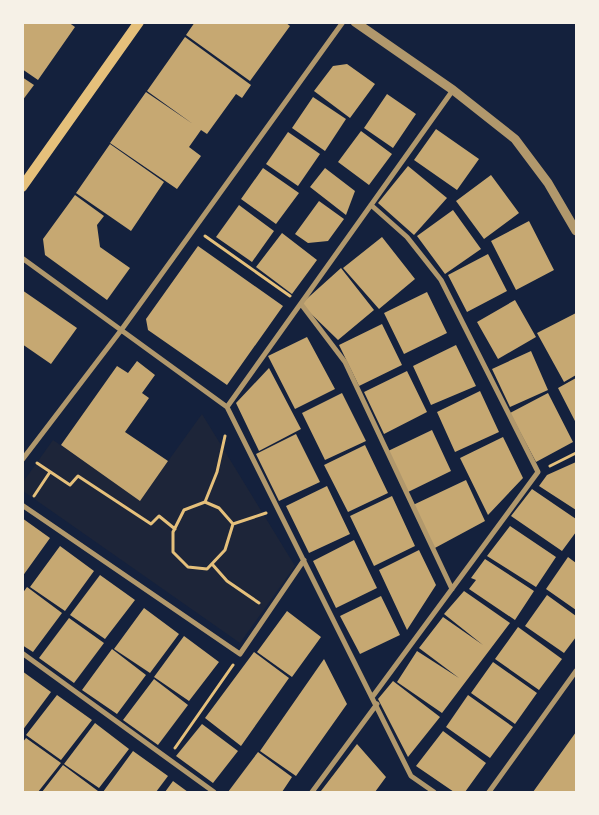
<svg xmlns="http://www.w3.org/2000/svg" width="599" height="815" font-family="'Asap Condensed',sans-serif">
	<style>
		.green { fill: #1d2539 }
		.building { fill: #c6a872 }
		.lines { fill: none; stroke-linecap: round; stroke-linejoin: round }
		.path { stroke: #e5c07b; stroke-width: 3 }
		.minor { stroke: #b1986c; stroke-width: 5 }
		.tertiary { stroke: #b1986c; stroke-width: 9 }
		.secondary { stroke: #e5c07b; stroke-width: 10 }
	</style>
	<rect width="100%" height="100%" fill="#14213d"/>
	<!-- green -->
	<path class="green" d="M202 414 295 566 240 643 23 491V482L53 440 140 500Z"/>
	<!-- building -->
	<path class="building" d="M22 22H68L75 27 38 80 22 69Z
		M195 22H285L290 26 250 81 186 35Z
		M185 37 251 85 242 98 236 94 207 134 201 130 189 147 201 156 177 189 110 143 146 92 193 124 147 91Z
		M347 64 375 84 350 118 314 91 333 66Z
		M22 77 34 85 22 101Z
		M387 94 416 114 393 148 364 128Z
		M313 97 346 119 325 151 292 128Z
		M436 129 479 159 457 190 414 160Z
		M361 131 392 154 369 185 338 162Z
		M288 132 320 154 298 186 266 164Z
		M110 144 164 182 131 231 76 193Z
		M408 166 447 198 414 235 378 203Z
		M263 168 299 193 276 224 241 199Z
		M325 168 355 191 346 215 310 187Z
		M491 175 519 213 484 239 456 201Z
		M75 195 104 216 97 225 100 247 130 268 107 300 45 255 43 239Z
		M319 201 344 219 328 241 308 243 295 234Z
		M239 205 274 231 252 262 216 237Z
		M453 210 481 249 445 274 417 236Z
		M529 221 554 270 516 290 491 241Z
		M282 233 317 260 292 294 256 267Z
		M382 237 415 279 379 309 343 268Z
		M198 246 283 306 227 385 148 330 146 319Z
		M488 254 507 291 467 312 448 275Z
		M341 268 374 310 338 340 301 304Z
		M22 290 77 328 51 364 22 344Z
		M427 292 447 333 404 354 384 313Z
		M515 300 536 337 498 359 477 322Z
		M576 313V375L564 382 537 333Z
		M382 324 402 365 359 386 339 345Z
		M307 337 335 389 295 409 268 356Z
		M456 345 476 386 431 405 413 366Z
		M531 351 548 390 510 407 492 369Z
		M137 361 155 375 142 393 149 398 125 432 168 461 140 501 61 445 117 366 128 373Z
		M269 368 301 429 259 451 236 403Z
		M407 371 427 412 384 434 364 392Z
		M576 378V423L558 388Z
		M480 391 499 432 455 452 437 412Z
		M342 393 366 441 325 460 302 413Z
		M548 393 573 442 536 462 510 413Z
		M432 430 451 471 408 492 388 451Z
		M296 434 320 482 279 501 256 454Z
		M503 437 523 478 488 515 460 458Z
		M365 445 388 493 348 512 324 465Z
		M576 462V510L539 486 547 475Z
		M466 480 485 521 433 549 413 505Z
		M327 486 350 534 309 553 286 506Z
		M532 489 576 519V532L562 551 511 516Z
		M392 496 415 546 374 566 350 516Z
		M22 518 50 538 22 577Z
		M510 526 556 557 536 587 487 556Z
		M354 540 377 588 336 608 313 561Z
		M60 546 94 571 65 611 30 587Z
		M419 550 436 585 407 630 379 570Z
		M568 557 576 563V610L546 589Z
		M485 559 534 591 515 620 469 589 476 580 471 578Z
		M100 575 135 600 105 639 70 615Z
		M27 587 62 613 33 652 22 645V594Z
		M464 591 510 623 442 713 397 682 417 651 459 678 419 648 443 617 483 645 444 614Z
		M547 595 576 616V637L564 653 525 626Z
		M381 596 400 635 360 654 340 616Z
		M144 608 179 634 150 673 114 649Z
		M287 611 321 637 292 677 257 652Z
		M69 618 104 643 74 683 39 658Z
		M518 627 562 659 539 690 495 659Z
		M184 636 219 662 189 701 154 677Z
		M112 649 146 675 117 714 82 690Z
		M254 652 289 678 241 746 205 718Z
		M324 659 347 704 296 776 260 751Z
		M493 662 537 693 515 724 471 693Z
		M22 671 51 692 22 731Z
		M154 679 188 705 158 745 123 720Z
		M393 681 440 717 408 757 378 699Z
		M57 695 92 720 61 760 26 735Z
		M468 695 513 727 490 758 446 727Z
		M95 723 129 749 99 788 64 764Z
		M202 724 238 751 213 783 176 756Z
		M443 731 486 763 465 792H454L416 766Z
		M576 732V792H533Z
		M26 738 61 763 38 792H22V743Z
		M357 744 386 777 375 792H323L321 791Z
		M133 751 168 776 156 792H103Z
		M258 752 292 777 282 792H228Z
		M63 765 98 791 96 792H42Z
		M173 781 188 792H165Z"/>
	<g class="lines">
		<!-- path -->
		<path class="path" d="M205 236 290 296
			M37 463 70 485 78 476 151 524 159 516 175 529
			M550 466 576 453
			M34 496 50 472
			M205 502 217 472 225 436
			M233 524 219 508 205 502 184 510 173 532V552L188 567 207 569 225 550 233 524 266 513
			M212 564 227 581 259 603
			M175 748 233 665"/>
		<!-- minor -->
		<path class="minor" d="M371 205 407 237 441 280 538 472 373 696
			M22 258 227 407 411 776 434 792
			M301 304 345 362 452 589
			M227 407 453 90
			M22 460 122 329 343 22
			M22 505 240 654 304 560
			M22 653 214 792
			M312 792 377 704
			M489 792 576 671"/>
		<!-- tertiary -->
		<path class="tertiary" d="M355 22 453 90 515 139 548 183 576 231"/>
		<!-- secondary -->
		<path class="secondary" d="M22 187 139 22"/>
	</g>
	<!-- border -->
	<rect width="599" height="815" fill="none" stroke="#f6f1e7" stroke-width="48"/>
</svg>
